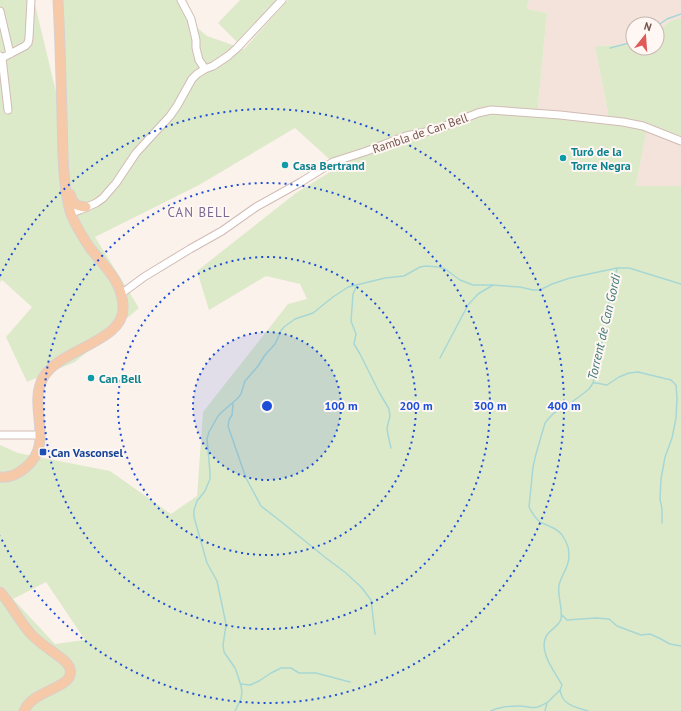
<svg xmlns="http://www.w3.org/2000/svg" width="681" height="711" font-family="'PT Sans',sans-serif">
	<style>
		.residential { fill: #f3e3db }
		.green { fill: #ddeaca; fill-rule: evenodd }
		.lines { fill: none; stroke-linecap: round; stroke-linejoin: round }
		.stream { stroke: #a7d7d4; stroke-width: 1.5 }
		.minor-casing { stroke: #d1bbb4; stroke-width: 9 }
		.major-casing { stroke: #d9cfce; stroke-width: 11 }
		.minor { stroke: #fff; stroke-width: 7 }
		.major { stroke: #f6c9a9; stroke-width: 9 }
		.ring { fill: none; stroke: #1d4ed8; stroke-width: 2; stroke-dasharray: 2 4 }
		.culture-dot { fill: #0f9aa8; stroke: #fef7f3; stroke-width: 1.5 }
		.transit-dot { fill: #1a4fb4; stroke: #fef7f3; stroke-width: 1.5 }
		.labels { text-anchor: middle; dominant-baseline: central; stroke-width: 4; stroke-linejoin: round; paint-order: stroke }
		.street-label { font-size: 12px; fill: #77554f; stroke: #fef7f3 }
		.culture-label { font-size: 12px; font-weight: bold; fill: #0d838f; stroke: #fef7f3; text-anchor: start }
		.transit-label { font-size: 12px; font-weight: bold; fill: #164399; stroke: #fef7f3; text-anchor: start }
		.neighbourhood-label { font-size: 13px; letter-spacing: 1px; fill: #7a6792; stroke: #fef7f3 }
		.water-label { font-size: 13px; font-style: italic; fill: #427b78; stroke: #fef7f3 }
		.centre { fill: #1d4ed8; stroke: #fef7f3; stroke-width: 2 }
		.ring-label { font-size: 12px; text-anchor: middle; font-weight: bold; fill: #1d4ed8; stroke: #fef7f3; stroke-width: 4; stroke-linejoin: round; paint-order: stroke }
	</style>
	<rect width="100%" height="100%" fill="#fcf2ec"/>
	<!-- residential -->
	<path class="residential" d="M529 0H681V18L670 21 657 31V24H633V45L595 46 599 67 608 113V124L537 117 547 13 527 9Z
		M648 123 664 131 681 136V186H636Z"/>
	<!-- green -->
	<path class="green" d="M0 0H34L66 134 63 0H181L187 19 207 36 244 49 288 0H529L527 9 547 13 537 117 608 123V113L599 67 595 46 633 45V48H657V31L670 21 681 18V136L664 131 648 123 636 186H681V711H0V445L18 453 110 471 171 514 197 496 203 412 288 304 307 299 300 284 266 276 209 310 197 271 296 193 338 167 295 128 199 185 95 237 139 308 75 362 27 382 6 337 32 307 2 280 0 282ZM46 582 85 640 55 644 13 599Z
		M240 0H276L266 12 261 8 265 12 237 42 218 23Z"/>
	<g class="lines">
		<!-- stream -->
		<path class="stream" d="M657 26 667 19 681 14
			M610 48 633 42
			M357 285 353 294 352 308 351 321 356 334 354 344 360 354 379 392 389 409 390 416 387 428 388 435 391 448
			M440 358 468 305 478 294 493 285
			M593 383H596L607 385 619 377 629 373 638 372 671 380 676 385 677 398 676 418 672 438 665 457 661 479 660 499 662 509V523
			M233 404 232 415 229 420 228 426 246 478 261 506 284 524 326 558 346 573 362 588 371 600 375 634
			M561 614 567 620 596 618 609 619 617 626 641 635 650 634 659 638 670 644 681 646
			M241 684 250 685 259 681 271 673 281 668H291L299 673H316L350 682
			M560 690C562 705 575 707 588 711
			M235 711 241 699 242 692 241 686 237 673 235 668 224 652 223 645 226 625 225 619 217 581 207 563 194 517V510L197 501 205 491 210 479V472L207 439 209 432 218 416 223 411 237 399 241 394 245 381 258 366 265 355 275 344 278 338 280 332 284 327 295 319 313 313 333 297 348 287 385 278 404 276 420 267 426 266 439 267 445 269 460 280 473 285H492L520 287 533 290H540L552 284 570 278 617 268H629L681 284
			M491 711C499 707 510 706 519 706 531 706 534 711 546 703
			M545 711 547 703 560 690 562 685C555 672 537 650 547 635 551 629 559 626 561 619 563 607 557 597 559 585 563 571 572 564 568 547 565 538 561 531 551 527 548 525 543 524 540 522 535 518 532 513 529 507L533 467 536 454 545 423 549 418 554 413 565 407 584 393 589 389 593 383 596 370 602 343 604 318 612 294 617 268"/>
		<!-- minor casing -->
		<g class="minor-casing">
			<path id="minor" d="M181 0 191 19 196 40V48L199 60 205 69
				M0 11 10 54
				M0 56 2 58 8 110
				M2 58 25 46 28 43 29 38 31 0
				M70 210 74 212 80 210 96 203 103 198 116 183 136 153 170 116 177 106 192 79 197 74 205 69 213 66 228 56 237 48 282 0
				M121 294 144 277 190 249 222 231 256 207 301 182 333 162 367 151 406 136 435 130 478 113 491 110 560 115 623 122 643 126 681 141
				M0 435H40"/>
		</g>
		<!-- major casing -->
		<g class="major-casing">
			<path id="major" d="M70 194C73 204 76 206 86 207
				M0 477C9 478 18 474 25 468 56 444 27 407 43 378 58 349 125 342 123 307 123 282 104 266 90 248 82 236 74 224 70 211 62 181 63 146 62 115 61 76 60 38 58 0
				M0 592C12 605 19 621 31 634 38 642 48 648 57 655 61 658 66 661 68 665 72 670 71 677 66 681 52 692 32 694 24 711"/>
		</g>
		<!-- minor -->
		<use href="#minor" class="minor"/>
		<!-- major -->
		<use href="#major" class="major"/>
	</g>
	<!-- distance rings -->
	<circle cx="267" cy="406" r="74" fill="#1d4ed8" fill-opacity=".12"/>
	<g class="ring">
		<circle cx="267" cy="406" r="74"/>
		<circle cx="267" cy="406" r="149"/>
		<circle cx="267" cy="406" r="223"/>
		<path d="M0 276A297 297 0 1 1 0 536"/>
	</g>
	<!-- markers -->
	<g class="culture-dot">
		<circle cx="563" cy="158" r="4"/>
		<circle cx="285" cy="165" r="4"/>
		<circle cx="91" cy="378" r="4"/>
	</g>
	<rect class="transit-dot" x="39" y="448" width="8" height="8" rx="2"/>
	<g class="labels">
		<!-- street labels -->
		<g class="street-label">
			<text transform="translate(420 133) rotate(-19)">Rambla de Can Bell</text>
		</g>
		<!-- culture labels -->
		<g class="culture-label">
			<text x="571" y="151">Turó de la<tspan x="571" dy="14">Torre Negra</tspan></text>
			<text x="293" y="165">Casa Bertrand</text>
			<text x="99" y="378">Can Bell</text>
		</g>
		<!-- transit labels -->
		<g class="transit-label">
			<text x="51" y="452">Can Vasconsel</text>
		</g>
		<!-- neighbourhood labels -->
		<g class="neighbourhood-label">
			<text x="199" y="212">CAN BELL</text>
		</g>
		<!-- water labels -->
		<g class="water-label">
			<text transform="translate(604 327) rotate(-77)">Torrent de Can Gordi</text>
		</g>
	</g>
	<circle cx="267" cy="406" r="6" class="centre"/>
	<g class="ring-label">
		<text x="341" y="410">100 m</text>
		<text x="416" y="410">200 m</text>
		<text x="490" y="410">300 m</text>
		<text x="564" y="410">400 m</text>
	</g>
	<!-- north arrow -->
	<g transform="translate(645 36) rotate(17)"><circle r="19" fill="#fef7f3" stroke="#c8b6b1"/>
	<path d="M0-3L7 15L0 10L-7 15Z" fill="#df5b58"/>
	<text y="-6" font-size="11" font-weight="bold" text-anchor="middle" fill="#77554f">N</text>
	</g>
</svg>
